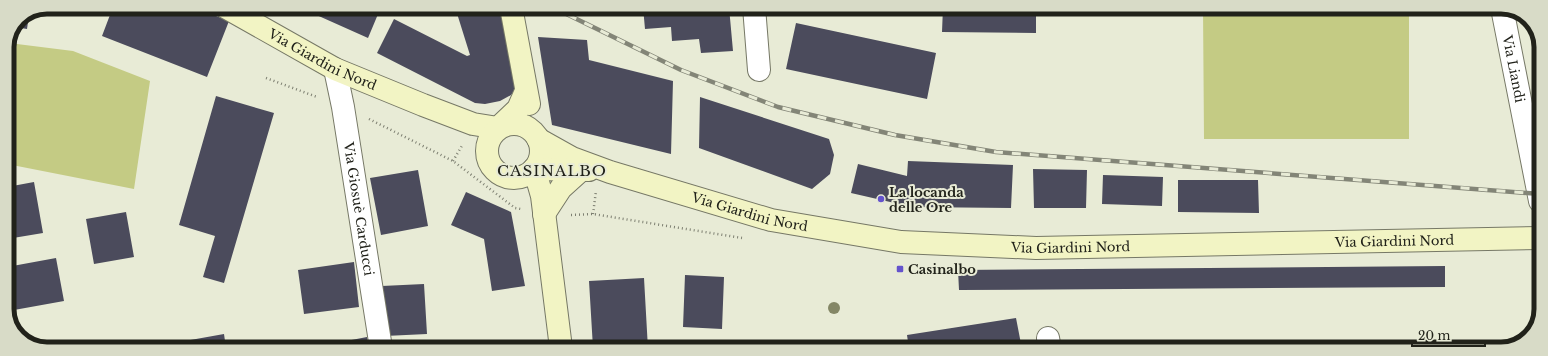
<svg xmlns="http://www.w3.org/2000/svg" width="1548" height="356" font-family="'Libre Baskerville',serif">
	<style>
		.green { fill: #c4cb84 }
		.building { fill: #4b4b5c }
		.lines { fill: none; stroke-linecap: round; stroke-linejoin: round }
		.street-casing { stroke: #767866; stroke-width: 24 }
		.secondary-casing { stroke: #767866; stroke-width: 24 }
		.path { stroke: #7d7f71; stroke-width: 2.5; stroke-dasharray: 1 3; stroke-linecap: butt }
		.street { stroke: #fff; stroke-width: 22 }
		.secondary { stroke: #f2f4c4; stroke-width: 22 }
		.rail-casing { stroke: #838577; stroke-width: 4.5 }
		.rail { stroke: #e8ebd6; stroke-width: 3; stroke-dasharray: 9; stroke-linecap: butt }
		.tree { fill: #848766 }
		.poi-dot { fill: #6453cc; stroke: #e8ebd6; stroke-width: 1.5 }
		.labels { text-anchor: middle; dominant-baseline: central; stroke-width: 4; stroke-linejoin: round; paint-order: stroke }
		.street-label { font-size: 13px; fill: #21221a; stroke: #e8ebd6 }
		.poi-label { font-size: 13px; font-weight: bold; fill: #21221a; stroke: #e8ebd6; text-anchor: start }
		.quarter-label { font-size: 15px; letter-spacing: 1px; fill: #21221a; stroke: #e8ebd6 }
		.rim { fill: none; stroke: #21221a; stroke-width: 5 }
	</style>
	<rect width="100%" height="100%" fill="#e8ebd6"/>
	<!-- green -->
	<path class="green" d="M1203 8H1409V139H1204Z
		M9 43 73 51 150 81 134 189 7 164V47Z"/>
	<!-- building -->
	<path class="building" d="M113 7H193L229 21 207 77 102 36Z
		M315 7H381L368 38 312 13Z
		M455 7H499L517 87 511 95 500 101 485 104 475 103 377 53 394 19 467 56 470 55Z
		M643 7H729L733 51 701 53 699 39 672 41 671 27 645 29Z
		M853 7H913V10L854 14Z
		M943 7 1036 8V33L942 32Z
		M29 15 27 29 15 27 19 18Z
		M796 23 936 53 927 99 786 69Z
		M538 37 587 40 589 60 673 81 671 154 552 125Z
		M216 96 274 113 224 283 203 277 215 236 179 225Z
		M700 97 829 139 834 155 830 174 812 189 699 148Z
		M908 161 1013 165 1011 208 912 207 851 193 858 164 907 176Z
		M1033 169 1087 170 1086 208H1034Z
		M418 170 428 226 381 235 370 178Z
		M1103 175 1163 177 1162 206 1102 204Z
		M1178 180H1258L1259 213 1178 212Z
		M34 182 43 233 7 239V187Z
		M466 192 511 212 525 286 492 291 484 239 451 225Z
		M126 212 134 257 94 264 86 219Z
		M56 258 64 301 14 310 7 267Z
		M354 262 359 307 304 314 298 270Z
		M1445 266V287L959 290 958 270Z
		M685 275 724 277 722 329 683 327Z
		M644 278 648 349 593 348 589 281Z
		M424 284 427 334 385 336 382 286Z
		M1016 318 1022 349H909L907 335Z
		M224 334 226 348H169L168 344Z
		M367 337 369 348H310Z
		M1432 340 1433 349H1364V348Z
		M680 343 716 346V349H679Z"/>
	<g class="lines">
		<!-- street casing -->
		<g class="street-casing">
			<g id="street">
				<path d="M754 7 759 70"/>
				<path id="s1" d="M1502 8 1540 201"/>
				<path id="s2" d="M335 69 343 107 381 348"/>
				<path d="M1048 338 1050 349"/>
			</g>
		</g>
		<!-- secondary casing -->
		<g class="secondary-casing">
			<g id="secondary">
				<path id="s3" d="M225 7 335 69 423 105 473 124 498 128 518 109 526 91"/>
				<path d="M511 7 529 104"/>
				<circle cx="514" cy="151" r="27"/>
				<path id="s4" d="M538 139 572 158 610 172 771 220 901 242 1036 248 1540 238"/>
				<path d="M534 169 589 170"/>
				<path d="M533 171 538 182 542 196 561 348"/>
				<path d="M544 214 561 188 582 169"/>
			</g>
		</g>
		<!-- path -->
		<path class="path" d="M266 78 317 97
			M369 119 453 161 515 208 521 209
			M453 161 463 144
			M593 214 596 191
			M571 215 593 214 742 238
			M760 347V349
			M889 347 904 345 905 349"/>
		<!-- street -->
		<use href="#street" class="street"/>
		<!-- secondary -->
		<use href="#secondary" class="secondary"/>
		<!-- rail casing -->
		<g class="rail-casing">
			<path id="rail" d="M552 7 681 70 778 107 895 135 996 152 1540 194"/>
		</g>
		<!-- rail -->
		<use href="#rail" class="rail"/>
	</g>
	<!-- trees -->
	<circle class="tree" cx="834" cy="308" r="6"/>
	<!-- markers -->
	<g class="poi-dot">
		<circle cx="881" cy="199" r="4"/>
		<rect x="896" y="265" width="8" height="8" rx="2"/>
	</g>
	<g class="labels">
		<!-- street labels -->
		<g class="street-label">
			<text stroke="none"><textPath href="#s3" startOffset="111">Via Giardini Nord</textPath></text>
			<text stroke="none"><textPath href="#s1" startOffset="62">Via Liandi</textPath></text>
			<text stroke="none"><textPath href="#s2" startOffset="142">Via Giosuè Carducci</textPath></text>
			<text stroke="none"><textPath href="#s4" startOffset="225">Via Giardini Nord</textPath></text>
			<text stroke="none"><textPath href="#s4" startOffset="873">Via Giardini Nord</textPath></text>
			<text stroke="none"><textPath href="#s4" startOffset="549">Via Giardini Nord</textPath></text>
		</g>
		<!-- poi labels -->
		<g class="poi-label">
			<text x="889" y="192">La locanda<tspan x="889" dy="15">delle Ore</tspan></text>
			<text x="908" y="269">Casinalbo</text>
		</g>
		<!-- quarter labels -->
		<g class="quarter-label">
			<text x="552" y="170">CASINALBO</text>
		</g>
	</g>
	<!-- crop -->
	<path d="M0 0H1548V356H0ZM47 14H1501A33 33 0 0 1 1534 47V309A33 33 0 0 1 1501 342H47A33 33 0 0 1 14 309V47A33 33 0 0 1 47 14Z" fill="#d8dbc7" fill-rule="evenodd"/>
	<path class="rim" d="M47 14H1501A33 33 0 0 1 1534 47V309A33 33 0 0 1 1501 342H47A33 33 0 0 1 14 309V47A33 33 0 0 1 47 14Z"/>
	<!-- scale -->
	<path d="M1412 340v6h73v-6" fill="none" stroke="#21221a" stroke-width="2"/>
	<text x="1418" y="340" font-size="12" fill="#21221a" stroke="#e8ebd6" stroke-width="3" paint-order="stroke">20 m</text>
</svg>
